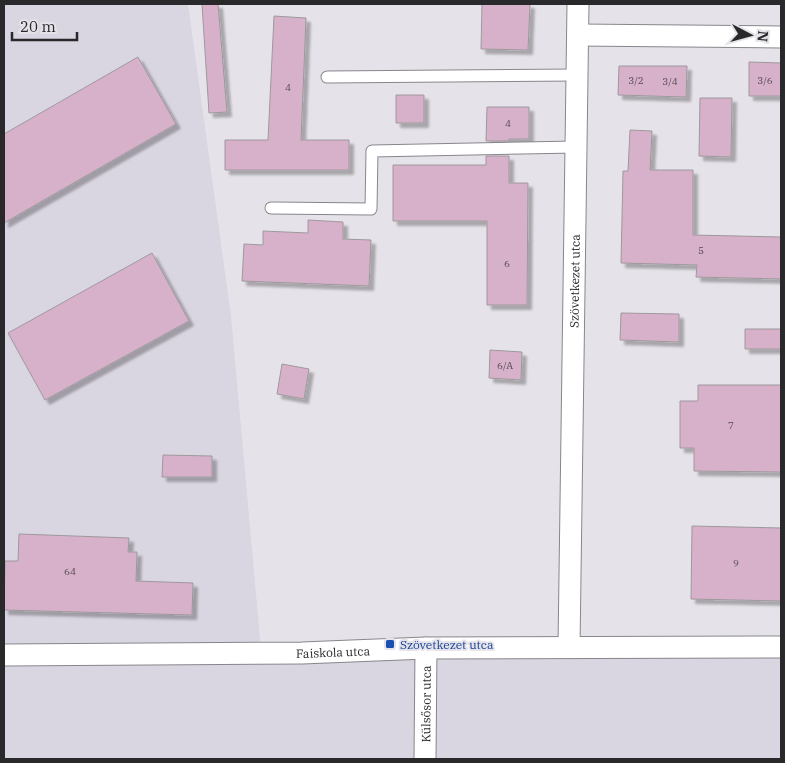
<svg xmlns="http://www.w3.org/2000/svg" width="785" height="763" font-family="'IBM Plex Serif',serif">
	<style>
		.built { fill: #d9d5e1 }
		.building { fill: #d7b1ca; stroke: #9e989c; filter: url(#shadow) }
		.lines { fill: none; stroke-linecap: round; stroke-linejoin: round }
		.service-casing { stroke: #88868c; stroke-width: 13 }
		.minor-casing { stroke: #88868c; stroke-width: 23 }
		.service { stroke: #fff; stroke-width: 11 }
		.minor { stroke: #fff; stroke-width: 21 }
		.transit-dot { fill: #1a4fb4; stroke: #e5e3e9; stroke-width: 2 }
		.labels { text-anchor: middle; dominant-baseline: central; stroke-width: 4; stroke-linejoin: round; paint-order: stroke }
		.number-label { font-size: 10px; fill: #544b53 }
		.street-label { font-size: 12px; fill: #29292b; stroke: #e5e3e9 }
		.transit-label { font-size: 12px; fill: #164399; stroke: #e5e3e9; text-anchor: start }
	</style>
	<defs>
		<filter id="shadow"><feDropShadow dx="4.5" dy="4.5" stdDeviation="1" flood-color="#0004"/></filter>
	</defs>
	<rect width="100%" height="100%" fill="#e5e3e9"/>
	<!-- built -->
	<path class="built" d="M4 4H188L231 316 262 661 438 658 781 656V759H4Z"/>
	<!-- building -->
	<path class="building" d="M202 4H218L227 112 209 113Z
		M482 4H530L528 50 481 49Z
		M274 16 306 18 301 140H349V170H225V140H268Z
		M138 57 176 124 4 223V134Z
		M749 62 781 63V96H749Z
		M619 66H687L686 97 618 95Z
		M396 95H424V123H396Z
		M700 98H732L731 157 699 156Z
		M487 107H529V139H509V141H486Z
		M630 130 652 131 650 170H693V235L781 237V279L696 277 697 265 621 263 623 171H628Z
		M486 156H509V183H528L527 305H487V221H393V165H486Z
		M308 220 343 222V239L371 240 369 286 242 281 244 244 263 245V231L308 233Z
		M152 253 189 321 45 400 8 333Z
		M621 313 679 314V342L620 340Z
		M745 329H781V349H745Z
		M490 350 522 352 521 380 489 378Z
		M282 364 309 369 304 399 277 394Z
		M698 385H781V472L694 471V448H680V401H698Z
		M163 455 212 456V477H162Z
		M692 526 781 528V601L691 599Z
		M19 534 129 538 128 552H137L136 581 193 583 192 615 4 610 5 561H18Z"/>
	<g class="lines">
		<!-- service casing -->
		<g class="service-casing">
			<path id="service" d="M327 77 576 75
				M271 208 371 209 372 151 576 147"/>
		</g>
		<!-- minor casing -->
		<g class="minor-casing">
			<g id="minor">
				<path d="M578 35 781 37"/>
				<path id="s1" d="M569 647 578 4"/>
				<path id="s2" d="M4 655 302 653 426 648 781 647"/>
				<path id="s3" d="M425 759 426 648"/>
			</g>
		</g>
		<!-- service -->
		<use href="#service" class="service"/>
		<!-- minor -->
		<use href="#minor" class="minor"/>
	</g>
	<!-- markers -->
	<rect class="transit-dot" x="385" y="639" width="10" height="10" rx="2.5"/>
	<g class="labels">
		<!-- number labels -->
		<g class="number-label">
			<text x="636" y="80">3/2</text>
			<text x="765" y="80">3/6</text>
			<text x="670" y="81">3/4</text>
			<text x="288" y="87">4</text>
			<text x="508" y="123">4</text>
			<text x="701" y="250">5</text>
			<text x="507" y="263">6</text>
			<text x="505" y="365">6/A</text>
			<text x="731" y="425">7</text>
			<text x="736" y="563">9</text>
			<text x="70" y="571">64</text>
		</g>
		<!-- street labels -->
		<g class="street-label">
			<text stroke="none"><textPath href="#s1" startOffset="366">Szövetkezet utca</textPath></text>
			<text stroke="none"><textPath href="#s2" startOffset="329">Faiskola utca</textPath></text>
			<text stroke="none"><textPath href="#s3" startOffset="55">Külsősor utca</textPath></text>
		</g>
		<!-- transit labels -->
		<g class="transit-label">
			<text x="400" y="644">Szövetkezet utca</text>
		</g>
	</g>
	<!-- border -->
	<rect width="785" height="763" fill="none" stroke="#29292b" stroke-width="10"/>
	<!-- north arrow -->
	<g transform="translate(750 35) rotate(96)" stroke="#e5e3e9" stroke-width="4" paint-order="stroke">
	<path d="M0-4L9 19L0 12L-9 19Z" fill="#29292b"/>
	<text y="-8" font-size="14" font-weight="bold" text-anchor="middle" fill="#29292b">N</text>
	</g>
	<!-- scale -->
	<path d="M12 32v8h65v-8" fill="none" stroke="#29292b" stroke-width="2.5"/>
	<text x="20" y="32" font-size="15" fill="#29292b" stroke="#e5e3e9" stroke-width="4" paint-order="stroke">20 m</text>
</svg>
